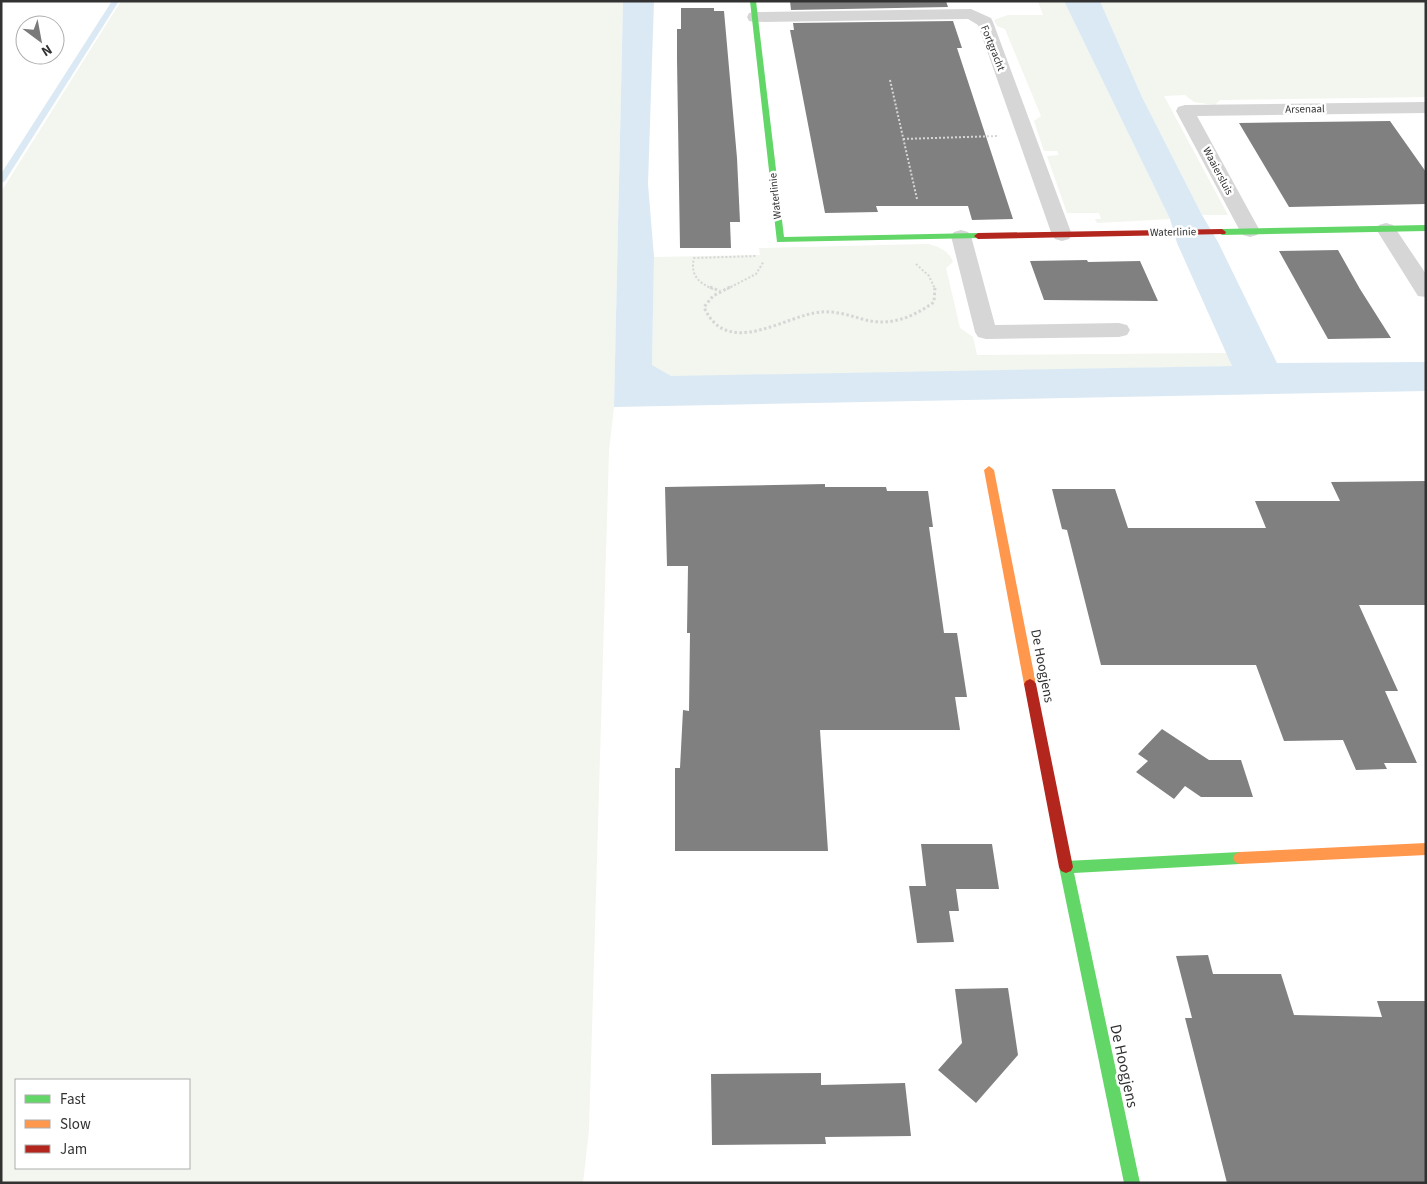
<svg xmlns="http://www.w3.org/2000/svg" width="1427" height="1184" font-family="'Source Sans 3',sans-serif">
	<style>
		.green { fill: #f2f6ee; fill-rule: evenodd }
		.water { fill: #dbe9f4 }
		.lines { fill: none; stroke-linecap: round; stroke-linejoin: round }
		.stream { fill: #dbe9f4; fill-rule: evenodd }
		.building { fill: #808080 }
		.path-far1 { stroke: #d6d6d6; stroke-width: 2; stroke-dasharray: 2 2; stroke-linecap: butt }
		.path { stroke: #d6d6d6; stroke-width: 3; stroke-dasharray: 2.5 2.5; stroke-linecap: butt }
		.street { fill: #d6d6d6; fill-rule: evenodd }
		.fast { fill: #63d668; fill-rule: evenodd }
		.slow { fill: #ff974d; fill-rule: evenodd }
		.jam { fill: #b3261e; fill-rule: evenodd }
		.labels { text-anchor: middle; dominant-baseline: central; stroke-width: 5; stroke-linejoin: round; paint-order: stroke }
		.far-street-label { font-size: 11px; fill: #323232; stroke: #fff }
		.street-label { font-size: 14px; fill: #323232; stroke: #fff }
		.near-street-label { font-size: 16px; fill: #323232; stroke: #fff }
	</style>
	<rect width="100%" height="100%" fill="#fff"/>
	<!-- green -->
	<path class="green" d="M121 1H623L614 407 609 450 589 1130 583 1183H1V192ZM16 1080H189V1168H16Z
		M1038 1H1064L1170 219 1097 223 1095 219H1101L1099 213H1067L1047 156 1059 155 1057 151H1044L1034 121 1041 116 1005 29 997 26 994 20 1008 15H1043Z
		M1100 1H1426V97L1220 100 1215 105 1194 102 1185 95 1164 96 1228 215H1202L1142 97Z
		M928 244C940 247 949 251 953 262L946 268 960 328 973 337 977 355 1227 353 1232 366 671 377 652 365 654 257 760 255 759 248Z"/>
	<!-- water -->
	<path class="water" d="M623 1H654L648 184 654 257 652 365 671 376 1232 366 1177 243 1170 219 1064 1H1100L1142 97 1202 215 1218 242 1277 363 1426 362V391L614 407Z"/>
	<g class="lines">
		<!-- stream -->
		<path class="stream" d="M112 1H119L5 181 1 183V174Z"/>
	</g>
	<!-- building -->
	<path class="building" d="M790 1H946L948 7 791 10Z
		M681 8H714V11H724L737 158 740 222H730L731 248H680L677 60V29H681Z
		M953 21 962 48H957L1013 219 972 220 968 206H876L878 212 825 213 790 30H794L793 23Z
		M1390 121 1426 172V204L1289 207 1239 123Z
		M1338 250 1360 289 1391 338 1328 339 1279 251Z
		M1087 260 1088 262 1140 261 1158 301 1044 300 1030 261Z
		M1426 481V605H1359L1398 691H1385L1417 763H1384L1387 769 1356 770 1343 740 1284 741 1256 665H1101L1067 530 1062 529 1052 489H1115L1128 528H1266L1255 501H1340L1331 482Z
		M825 484V487H886L887 491H928L933 527H929L944 633H957L967 697H955L960 730H820L828 851H675V768H680L683 710 689 711 690 633H687L688 566H667L665 487Z
		M1162 729 1209 760H1241L1253 797H1201L1185 786 1174 799 1136 772 1148 761 1138 754Z
		M921 844H992L999 889H956L959 911H949L954 942 917 943 909 886H926Z
		M1208 955 1213 974H1281L1294 1015 1382 1017 1377 1001H1426V1183H1227L1185 1018H1192L1176 956Z
		M1008 988 1018 1055 976 1103 938 1070 962 1043 955 989Z
		M821 1073V1085L905 1083 911 1136 825 1137 826 1144 712 1145 711 1074Z"/>
	<g class="lines">
		<!-- path-far1 -->
		<path class="path-far1" d="M890 80 917 199
			M903 139 998 136
			M916 264 929 276 935 289
			M713 289C698 283 690 274 694 258L757 256
			M727 289 756 274 764 261"/>
		<!-- path -->
		<path class="path" d="M710 287 720 291
			M730 287 713 296 704 307C727 360 785 315 821 312 835 311 849 315 862 319 889 327 912 318 934 302L935 287"/>
		<!-- street -->
		<path class="street" d="M971 9 991 18 993 22 1072 235 1069 239 1062 241 1055 239 1052 235 978 25 968 19 755 22 749 21 747 17 749 13 755 12Z
			M1426 102V113L1197 116 1260 231 1257 235 1250 237 1243 235 1240 231 1176 111 1178 107 1185 105Z
			M1386 223 1393 225 1426 274V297L1418 296 1376 229 1379 225Z
			M961 230 968 232 971 236 995 325 1119 323 1127 325 1130 330 1127 335 1119 337 986 339 978 337 975 332 951 236 954 232Z"/>
		<!-- fast -->
		<path class="fast" d="M750 1H756L784 237 978 233 981 234V238L777 242Z
			M1426 225V231L1222 235 1218 232 1222 229Z
			M1240 852 1245 854 1247 858 1245 862 1240 864 1074 873 1140 1183H1124L1059 867 1061 863 1066 861Z"/>
		<!-- slow -->
		<path class="slow" d="M989 466 994 470 1036 684 1034 687H1026L1024 684 984 470Z
			M1426 843V855L1240 864 1235 862 1233 858 1235 854 1240 852Z"/>
		<!-- jam -->
		<path class="jam" d="M1222 229 1226 232 1225 234 978 239 974 236 978 233Z
			M1030 679 1034 681 1036 684 1073 867 1071 871 1066 873 1061 871 1059 867 1024 684 1026 681Z"/>
	</g>
	<g class="labels">
		<!-- far-street labels -->
		<g class="far-street-label">
			<text transform="translate(993 48) rotate(68)">Fortgracht</text>
			<text transform="translate(1305 109) rotate(-1)">Arsenaal</text>
			<text transform="translate(1218 171) rotate(62)">Waaiersluis</text>
			<text transform="translate(775 196) rotate(-96)">Waterlinie</text>
			<text transform="translate(1173 232) rotate(-1)">Waterlinie</text>
		</g>
		<!-- street labels -->
		<g class="street-label">
			<text transform="translate(1042 666) rotate(79)">De Hoogjens</text>
		</g>
		<!-- near-street labels -->
		<g class="near-street-label">
			<text transform="translate(1124 1066) rotate(78)">De Hoogjens</text>
		</g>
	</g>
	<!-- border -->
	<rect width="1427" height="1184" fill="none" stroke="#323232" stroke-width="5"/>
	<!-- legend -->
	<rect x="15" y="1079" width="175" height="90" fill="#ffffff" stroke="#adadad"/>
	<rect x="25" y="1095" width="25" height="8" fill="#63d668" stroke="#adadad"/>
	<text x="60" y="1104" font-size="15" fill="#323232">Fast</text>
	<rect x="25" y="1120" width="25" height="8" fill="#ff974d" stroke="#adadad"/>
	<text x="60" y="1129" font-size="15" fill="#323232">Slow</text>
	<rect x="25" y="1145" width="25" height="8" fill="#b3261e" stroke="#adadad"/>
	<text x="60" y="1154" font-size="15" fill="#323232">Jam</text>
	<!-- north arrow -->
	<g transform="translate(40 40) rotate(148)"><circle r="24" fill="#ffffff" stroke="#adadad"/>
	<path d="M0-4L9 19L0 12L-9 19Z" fill="#7a7a7a"/>
	<text y="-8" font-size="14" font-weight="bold" text-anchor="middle" fill="#323232">N</text>
	</g>
</svg>
